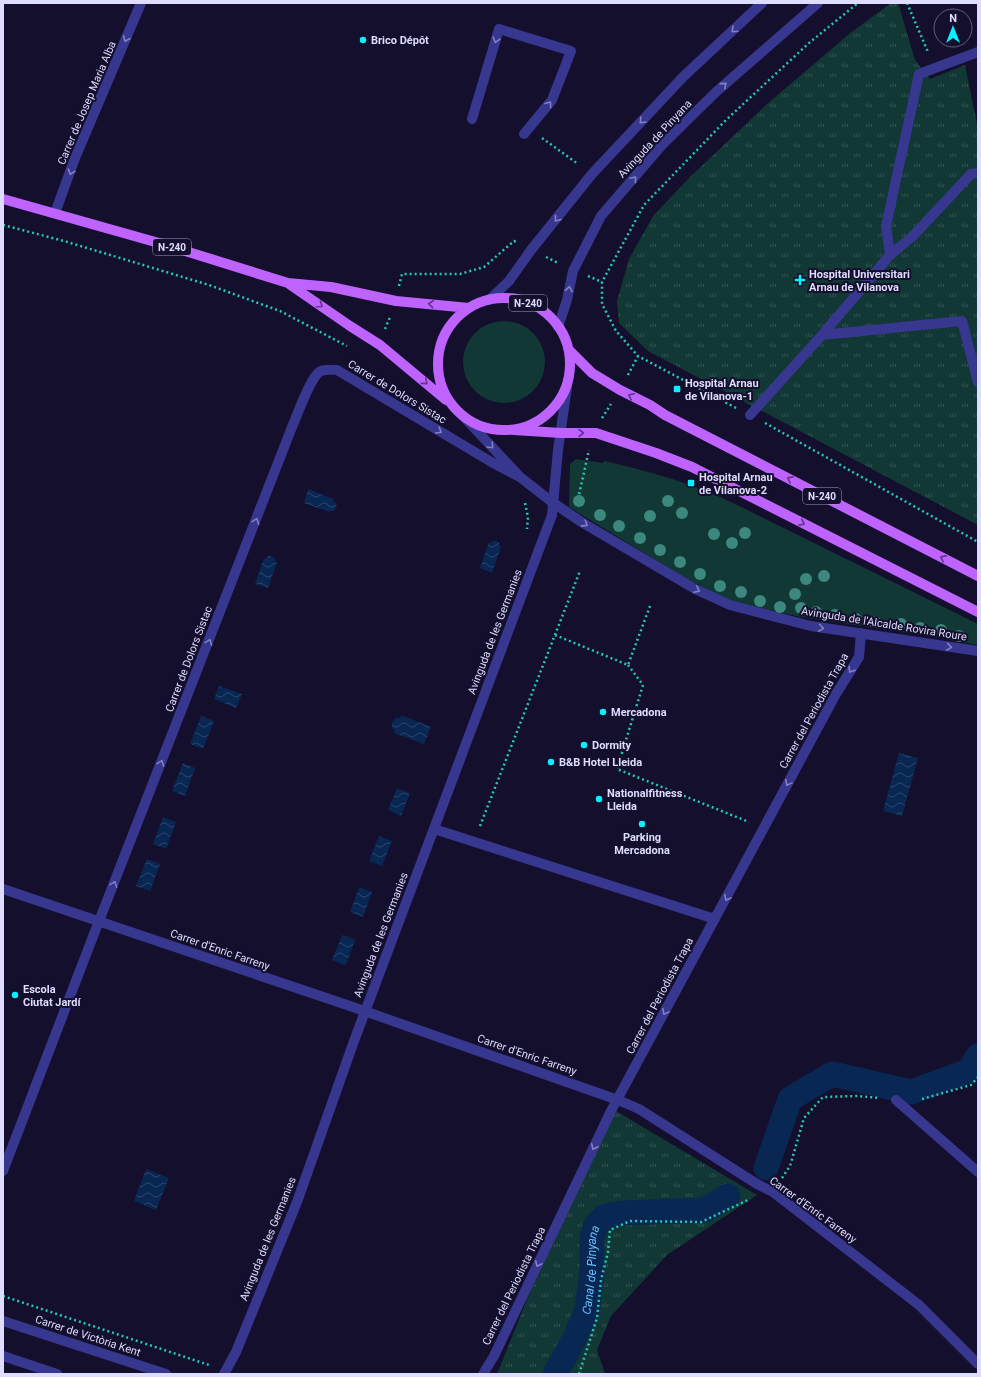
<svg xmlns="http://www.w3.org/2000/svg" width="981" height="1377" font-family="Roboto,sans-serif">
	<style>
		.grass { fill: #123835 }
		.park { fill: url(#park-tufts) }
		.water { fill: url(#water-waves) }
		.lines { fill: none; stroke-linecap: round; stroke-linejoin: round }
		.canal { stroke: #092753; stroke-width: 25 }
		.path { stroke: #27c8b8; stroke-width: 2.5; stroke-dasharray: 2 3; stroke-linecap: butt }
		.minor { stroke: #373790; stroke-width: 10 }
		.major { stroke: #bf63ff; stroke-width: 10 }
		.tree { fill: #3c877e }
		.oneway { stroke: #8281c2 }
		.oneway2 { stroke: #60358c }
		.poi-dot { fill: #08f0ff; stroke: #130f2d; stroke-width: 1.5 }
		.labels { text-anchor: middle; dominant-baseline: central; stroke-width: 4; stroke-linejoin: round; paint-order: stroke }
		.shield { fill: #130f2d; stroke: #a19ec0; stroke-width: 1 }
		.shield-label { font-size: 10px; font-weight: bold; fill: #dedcff }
		.poi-label { font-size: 11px; font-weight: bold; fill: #dedcff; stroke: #130f2d; text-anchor: start }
		.street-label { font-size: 11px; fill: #dedcff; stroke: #130f2d }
		.water-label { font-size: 12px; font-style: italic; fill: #6abfff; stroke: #130f2d }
	</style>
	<defs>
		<pattern id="park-tufts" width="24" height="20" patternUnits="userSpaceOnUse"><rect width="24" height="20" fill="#123835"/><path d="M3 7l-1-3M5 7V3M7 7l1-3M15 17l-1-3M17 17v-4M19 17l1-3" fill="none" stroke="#345453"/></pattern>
		<pattern id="water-waves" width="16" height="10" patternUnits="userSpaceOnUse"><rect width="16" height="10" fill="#092753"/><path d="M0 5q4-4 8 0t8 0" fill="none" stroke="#2c466d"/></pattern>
	</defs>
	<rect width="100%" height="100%" fill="#130f2d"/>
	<!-- grass -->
	<path class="grass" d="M463 362a41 41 0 1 1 82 0a41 41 0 1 1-82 0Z
		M576 459 603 463 604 461C649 471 691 483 733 503L978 624V645L922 635 801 617 732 602 685 578 569 507 570 464Z"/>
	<!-- park -->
	<path class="park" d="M891 3H898L915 60 930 79 965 65 978 129V525L648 351 619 323 617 301 629 259 653 216 689 178 766 105 849 34Z
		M616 1111 757 1195 667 1255 611 1316 597 1350 605 1374H497L570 1193Z"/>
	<!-- water -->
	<path class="water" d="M308 489 333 499V501H334L337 506 334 511H330L329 512 304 503Z
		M493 541H497L499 543 500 546 501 547 492 573 480 568 489 542 490 543Z
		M268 556H270L275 558V562H277L268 588 255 584 264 558 266 559Z
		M219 686 242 694 236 708 214 699Z
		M401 715 431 727 424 744 394 733 395 730 392 728V723L396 718H400Z
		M201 716 214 721 203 749 190 744Z
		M899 753 918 758 902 816 883 811Z
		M183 763 195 768 185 796 172 791Z
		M397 788 410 793 401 816 388 810Z
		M163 817 176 822 166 849 153 844Z
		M379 836 392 841 382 866 369 861Z
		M147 859 160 864 150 891 136 886Z
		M359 887 372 892 363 917 350 912Z
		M342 935 355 940 346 965 332 960Z
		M146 1169 169 1178 156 1210 134 1201Z"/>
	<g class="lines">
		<!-- canal -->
		<g class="canal">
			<path d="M766 1168 790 1099 832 1074 911 1092 969 1071 978 1056"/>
			<path id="s1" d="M555 1374 575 1338 587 1310 592 1273V1238L596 1225 605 1216 623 1213 705 1210 728 1196"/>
		</g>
		<!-- path -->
		<path class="path" d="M907 3 928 52
			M542 138 578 164
			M3 225 64 241 209 285 280 311 347 346
			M546 257 558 263
			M588 276 602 282
			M399 286 402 274H460L484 267 514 241 517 242
			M385 329 390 317
			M628 375 638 356
			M736 408 638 356 616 331 602 304V282L644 205 726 120 809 43 858 3
			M602 418 611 404
			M765 423 978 542
			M578 499 589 450
			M525 503 528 517 527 529
			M555 635 628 665 650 606
			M628 665 643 685 617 769 749 822
			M480 826 580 571
			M922 1099 971 1085 978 1077
			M782 1178 790 1166 804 1118 823 1097 858 1096 879 1098
			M3 1296 209 1365
			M579 1374 597 1318 601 1280 608 1252 610 1230 630 1221 701 1222 750 1199"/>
		<!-- minor -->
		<path class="minor" d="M978 52 919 74 886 226 890 255 822 335 962 321 978 382
			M472 119 499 29 571 51 552 100 524 134
			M55 213 75 158 141 3
			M890 255 912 237 971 174 978 173
			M489 300 509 281 531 250 592 174 683 77 762 3
			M558 327 567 300 573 271 601 216 662 145 716 92 818 3
			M750 415 822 335
			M464 417 520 477 552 502 583 523 695 589 730 605 811 626 978 651
			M434 829 715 919
			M3 889 350 1006 618 1100 639 1109 757 1184 773 1192 919 1305 978 1364
			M896 1100 978 1172
			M3 1171 92 939 292 427C297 416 311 375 321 371 326 369 332 370 337 370L493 463 520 477
			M3 1321 166 1374
			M3 1356 57 1374
			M224 1374 236 1352 297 1202 354 1041 552 515 558 450 567 387
			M483 1374 494 1356 611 1111 836 694 859 657 861 633"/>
		<!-- major -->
		<path class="major" d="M3 199 166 245 288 283 331 287 396 301 469 308
			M289 284 350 326 380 345 446 400
			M438 364a66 66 0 1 1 132 0a66 66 0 1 1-132 0Z
			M569 350 592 373 620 390 650 405 665 415 978 576
			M514 430 561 433H596L656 453 692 467 978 612"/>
	</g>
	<!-- trees -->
	<g class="tree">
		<circle cx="579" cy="501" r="6"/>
		<circle cx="668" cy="501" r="6"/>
		<circle cx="682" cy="513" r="6"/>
		<circle cx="600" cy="515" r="6"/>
		<circle cx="650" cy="516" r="6"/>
		<circle cx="619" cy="526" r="6"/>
		<circle cx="745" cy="533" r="6"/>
		<circle cx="714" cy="534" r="6"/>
		<circle cx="640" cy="538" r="6"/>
		<circle cx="732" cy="543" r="6"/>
		<circle cx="660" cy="550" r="6"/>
		<circle cx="680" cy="562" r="6"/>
		<circle cx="700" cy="574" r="6"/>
		<circle cx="824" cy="576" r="6"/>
		<circle cx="806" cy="579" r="6"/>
		<circle cx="720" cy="586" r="6"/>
		<circle cx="741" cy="592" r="6"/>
		<circle cx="795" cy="594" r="6"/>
		<circle cx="760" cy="601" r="6"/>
		<circle cx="780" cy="607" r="6"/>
		<circle cx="801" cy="608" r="6"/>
		<circle cx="816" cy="612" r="6"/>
		<circle cx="835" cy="615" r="6"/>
		<circle cx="856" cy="619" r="6"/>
		<circle cx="875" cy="622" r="6"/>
		<circle cx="901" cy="624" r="6"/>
		<circle cx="920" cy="628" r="6"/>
		<circle cx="941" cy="630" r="6"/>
		<circle cx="959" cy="636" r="6"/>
	</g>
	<!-- one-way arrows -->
	<defs><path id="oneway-chevron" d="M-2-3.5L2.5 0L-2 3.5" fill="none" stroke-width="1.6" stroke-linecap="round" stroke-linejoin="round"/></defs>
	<g class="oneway">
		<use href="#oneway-chevron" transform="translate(734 30) rotate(137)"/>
		<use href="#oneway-chevron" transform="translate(126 39) rotate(113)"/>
		<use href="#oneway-chevron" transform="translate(496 40) rotate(107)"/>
		<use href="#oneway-chevron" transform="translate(724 85) rotate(-41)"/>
		<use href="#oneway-chevron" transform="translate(549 104) rotate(-53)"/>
		<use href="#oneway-chevron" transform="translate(642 121) rotate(133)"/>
		<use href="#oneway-chevron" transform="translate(71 172) rotate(109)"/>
		<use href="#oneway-chevron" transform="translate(634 179) rotate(-49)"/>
		<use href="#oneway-chevron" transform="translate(557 219) rotate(128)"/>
		<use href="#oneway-chevron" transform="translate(569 289) rotate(-79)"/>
		<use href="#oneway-chevron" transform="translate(439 431) rotate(31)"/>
		<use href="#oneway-chevron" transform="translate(491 446) rotate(47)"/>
		<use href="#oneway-chevron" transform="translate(256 521) rotate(-69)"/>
		<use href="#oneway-chevron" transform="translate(585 524) rotate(33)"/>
		<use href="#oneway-chevron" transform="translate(697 590) rotate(27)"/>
		<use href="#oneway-chevron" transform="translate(821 628) rotate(8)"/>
		<use href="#oneway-chevron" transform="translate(209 642) rotate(-69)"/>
		<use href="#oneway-chevron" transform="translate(949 647) rotate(8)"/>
		<use href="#oneway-chevron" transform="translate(851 670) rotate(122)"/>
		<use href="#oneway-chevron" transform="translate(161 763) rotate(-69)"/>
		<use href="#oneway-chevron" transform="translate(788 783) rotate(118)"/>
		<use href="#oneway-chevron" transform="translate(114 884) rotate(-69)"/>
		<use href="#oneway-chevron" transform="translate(727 898) rotate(118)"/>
		<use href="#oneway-chevron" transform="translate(665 1012) rotate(118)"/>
		<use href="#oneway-chevron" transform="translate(594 1147) rotate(116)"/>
		<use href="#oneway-chevron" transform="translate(538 1264) rotate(116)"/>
	</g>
	<g class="oneway2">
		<use href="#oneway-chevron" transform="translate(431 304) rotate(-174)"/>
		<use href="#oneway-chevron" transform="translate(320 305) rotate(35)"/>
		<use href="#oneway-chevron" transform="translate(425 382) rotate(40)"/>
		<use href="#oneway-chevron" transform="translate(631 396) rotate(-154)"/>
		<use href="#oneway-chevron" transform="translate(581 433)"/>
		<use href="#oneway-chevron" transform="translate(790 479) rotate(-153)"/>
		<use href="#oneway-chevron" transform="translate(802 523) rotate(27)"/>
		<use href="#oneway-chevron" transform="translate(943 558) rotate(-153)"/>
	</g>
	<!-- markers -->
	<g class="poi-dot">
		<circle cx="363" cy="40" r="4"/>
		<path d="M798 274h4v4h4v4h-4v4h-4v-4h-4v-4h4z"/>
		<rect x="673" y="385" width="8" height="8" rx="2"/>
		<rect x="687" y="479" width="8" height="8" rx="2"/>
		<circle cx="603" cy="712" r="4"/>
		<circle cx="584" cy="745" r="4"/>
		<circle cx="551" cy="762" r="4"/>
		<circle cx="599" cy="799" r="4"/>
		<circle cx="642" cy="824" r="4"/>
		<circle cx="15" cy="995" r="4"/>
	</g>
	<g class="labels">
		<!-- shield labels -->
		<g class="shield">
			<rect x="153" y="239" width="38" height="16" rx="3"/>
			<rect x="509" y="295" width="38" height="16" rx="3"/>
			<rect x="803" y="488" width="38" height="16" rx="3"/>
		</g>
		<g class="shield-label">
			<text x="172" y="247">N-240</text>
			<text x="528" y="303">N-240</text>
			<text x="822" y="496">N-240</text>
		</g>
		<!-- poi labels -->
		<g class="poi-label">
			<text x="371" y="40">Brico Dépôt</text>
			<text x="809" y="274">Hospital Universitari<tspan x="809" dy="13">Arnau de Vilanova</tspan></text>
			<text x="685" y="383">Hospital Arnau<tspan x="685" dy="13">de Vilanova-1</tspan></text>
			<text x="699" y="477">Hospital Arnau<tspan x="699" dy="13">de Vilanova-2</tspan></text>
			<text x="611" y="712">Mercadona</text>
			<text x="592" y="745">Dormity</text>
			<text x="559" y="762">B&amp;B Hotel Lleida</text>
			<text x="607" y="793">Nationalfitness<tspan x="607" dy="13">Lleida</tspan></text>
			<text x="642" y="837" text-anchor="middle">Parking<tspan x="642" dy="13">Mercadona</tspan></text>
			<text x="23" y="989">Escola<tspan x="23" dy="13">Ciutat Jardí</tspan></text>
		</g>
		<!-- street labels -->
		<g class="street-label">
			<text transform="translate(87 103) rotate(-67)">Carrer de Josep Maria Alba</text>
			<text transform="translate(655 139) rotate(-47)">Avinguda de Pinyana</text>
			<text transform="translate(397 392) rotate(31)">Carrer de Dolors Sistac</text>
			<text transform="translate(884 624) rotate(9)">Avinguda de l'Alcalde Rovira Roure</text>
			<text transform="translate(495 632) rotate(-69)">Avinguda de les Germanies</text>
			<text transform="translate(189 659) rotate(-69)">Carrer de Dolors Sistac</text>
			<text transform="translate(814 711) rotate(-61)">Carrer del Periodista Trapa</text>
			<text transform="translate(381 935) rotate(-69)">Avinguda de les Germanies</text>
			<text transform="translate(220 950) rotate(19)">Carrer d'Enric Farreny</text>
			<text transform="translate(660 996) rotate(-62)">Carrer del Periodista Trapa</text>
			<text transform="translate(527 1055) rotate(19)">Carrer d'Enric Farreny</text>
			<text transform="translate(813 1210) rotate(36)">Carrer d'Enric Farreny</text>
			<text transform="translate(268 1239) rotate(-68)">Avinguda de les Germanies</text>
			<text transform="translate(514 1286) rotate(-64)">Carrer del Periodista Trapa</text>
			<text transform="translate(88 1336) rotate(18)">Carrer de Victòria Kent</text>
		</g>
		<!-- water labels -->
		<g class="water-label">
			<text stroke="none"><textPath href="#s1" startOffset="112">Canal de Pinyana</textPath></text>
		</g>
	</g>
	<!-- border -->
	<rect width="981" height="1377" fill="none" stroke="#dedcff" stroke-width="8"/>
	<!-- north arrow -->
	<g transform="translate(953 28)"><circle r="19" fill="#130f2d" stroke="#646181"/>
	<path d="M0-3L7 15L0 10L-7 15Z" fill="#08f0ff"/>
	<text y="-6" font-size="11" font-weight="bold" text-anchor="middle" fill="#dedcff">N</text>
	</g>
</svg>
